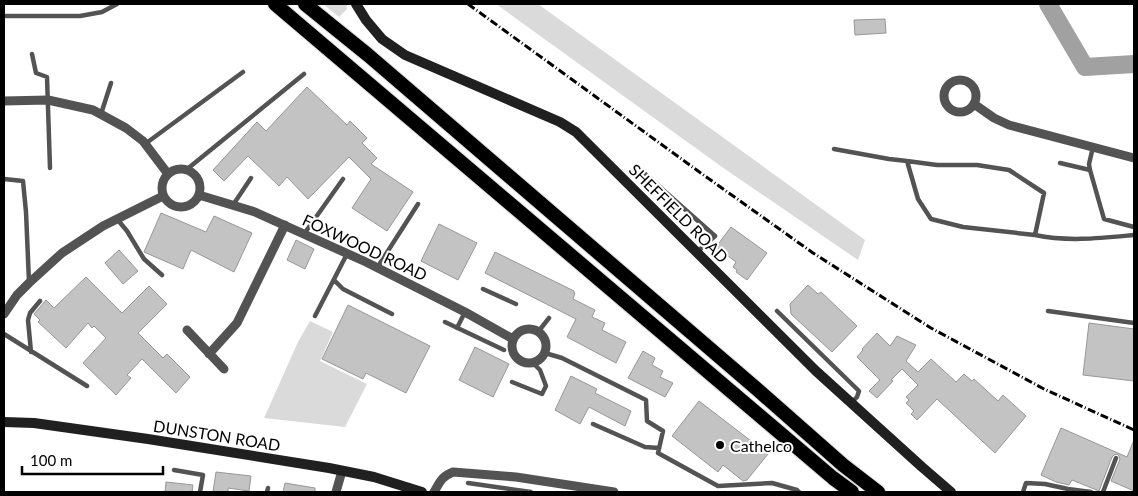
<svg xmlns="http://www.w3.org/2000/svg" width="1138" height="496" font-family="Lato,sans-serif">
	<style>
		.green { fill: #dadada }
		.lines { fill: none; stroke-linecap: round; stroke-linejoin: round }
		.river { stroke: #a1a1a1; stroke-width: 18 }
		.building { fill: #c3c3c3; stroke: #979797 }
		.trunk-casing { stroke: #dbdbdb; stroke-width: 16 }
		.service { stroke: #535353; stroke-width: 4.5 }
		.minor { stroke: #535353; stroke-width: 9 }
		.secondary { stroke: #202020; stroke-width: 10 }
		.trunk { stroke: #000; stroke-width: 14 }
		.rail { stroke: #000; stroke-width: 3; stroke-dasharray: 8 2.5 1 2.5; stroke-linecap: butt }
		.poi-dot { fill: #000; stroke: #fff; stroke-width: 2 }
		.labels { text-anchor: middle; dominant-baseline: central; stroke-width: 4; stroke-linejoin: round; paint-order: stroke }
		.street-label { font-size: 16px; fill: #000; stroke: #fff }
		.poi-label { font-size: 16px; fill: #000; stroke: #fff; text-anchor: start }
	</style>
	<rect width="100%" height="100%" fill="#fff"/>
	<!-- green -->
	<path class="green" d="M323 4H346L347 9 339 17Z
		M496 4H538L865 240 858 260 722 167Z
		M310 321 333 332 320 361 367 384 345 427 264 418 298 342Z"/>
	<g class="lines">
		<!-- river -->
		<path class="river" d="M1048 4 1085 67 1134 64"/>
	</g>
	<!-- building -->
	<path class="building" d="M885 19 886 33 855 35 854 20Z
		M307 87 347 125 350 121 367 138 362 143 377 158 371 164 413 192 387 231 352 208 371 179 349 157 308 199 287 177 279 186 248 156 224 181 213 170 257 122 266 131Z
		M161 213 206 232 214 216 252 233 234 272 191 250 183 269 144 252Z
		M439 224 477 243 458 280 421 261Z
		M731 227 767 253 747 280 736 272 737 270 733 267 736 262 716 247Z
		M296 240 314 249 305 269 287 260Z
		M119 250 138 271 123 284 105 263Z
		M495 252 574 291V293H575L573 299 595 310 592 317 605 323 602 330 626 342 616 363 567 337 576 319 485 273Z
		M86 277 122 313 149 286 167 304 138 333 163 358 167 354 190 377 176 393 142 359 127 375 131 378 116 395 83 363 106 338 94 326 92 328 88 323 66 348 38 322 40 320 34 314 46 300 54 308Z
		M808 285 818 294 821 292 857 326 832 352 791 314 790 304Z
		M348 305 430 346 406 393 366 373 363 379 322 359Z
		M1089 323 1134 329V381L1083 375Z
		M877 333 890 346 897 336 916 345 906 361 918 372 931 359 956 382 964 374 972 381 974 379 998 401 1003 395 1026 416 995 453 937 399 917 420 911 414 914 411 906 403 909 400 906 397 918 385 902 369 891 380 893 381 877 398 869 391 880 380 857 357 863 350 862 349Z
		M475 347 509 364 493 397 459 380Z
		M643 351 655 358 652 365 663 371 660 377 673 383 665 397 628 378Z
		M571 376 597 389 595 393 631 411 625 426 589 407 580 424 555 410Z
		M699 401 768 454 747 480 743 481 723 465 718 472 672 436Z
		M1061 428 1127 457 1134 440V491L1111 481 1120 459 1119 456 1117 454 1114 455 1112 457 1099 491 1072 480 1069 485 1056 482 1041 475Z
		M216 472 251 476 249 491 228 488V492H213Z
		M166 482 193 485 192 492H165Z
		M285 483 315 488V492H283Z"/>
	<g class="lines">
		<!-- trunk casing -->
		<g class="trunk-casing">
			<path id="trunk" d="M275 4 833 478 852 492
				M305 4 368 55 758 390 843 465 878 492"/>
		</g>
		<!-- service -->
		<path class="service" d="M4 16H80L102 12 117 4
			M32 54 36 73 47 77 50 168
			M101 114 111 83
			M145 144 243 72
			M1093 147 1089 164 1090 170 1104 219 1134 227
			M834 149 889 159 907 161 937 165H977L1009 170 1044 193 1035 235C1068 242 1102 238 1134 235
			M907 161 918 199 931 219 963 227 1035 235
			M1060 163 1090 170
			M186 170 304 74
			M644 173 715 236 697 252
			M4 179 23 181 26 212 29 282
			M233 205 251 178
			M117 219 127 231 144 259 162 275
			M304 234 343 179
			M377 268 418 204
			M334 280 343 289 392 314
			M483 289 516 304
			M777 311 859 391 857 397 852 402
			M1048 311 1134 323
			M315 316 347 254
			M445 322 504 350
			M457 328 465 312
			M538 332 549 318
			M4 334 87 386
			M31 352 28 320 30 313 40 301
			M545 353 562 358 646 400 647 421 663 431 658 453 718 486 772 483 797 490 799 492
			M512 382 542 394 546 386 540 370 533 363
			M593 424 645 447 659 448
			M174 470 203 475 200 492
			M468 483 531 492
			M267 492 268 488
			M1023 492 1026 483 1045 484 1068 489 1091 492
			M1103 492 1116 458"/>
		<!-- minor -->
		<path class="minor" d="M944 96a16 16 0 1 1 32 0a16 16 0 1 1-32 0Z
			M4 101 48 100 93 110 126 128 143 141 168 174
			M974 104 994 118 1009 125 1134 158
			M162 188a19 19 0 1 1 38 0a19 19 0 1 1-38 0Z
			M199 195 255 212 366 262 465 312 513 339
			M4 314 17 295 29 283 62 253 103 226 163 196
			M512 346a17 17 0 1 1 34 0a17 17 0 1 1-34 0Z
			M187 330 224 369
			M209 354 237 323 285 225
			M336 492 342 471
			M434 492C440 482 441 477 453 472L516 477 614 492"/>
		<!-- secondary -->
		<path class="secondary" d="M356 4 366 20 382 39 405 55 560 122 576 132 816 371 922 467 951 492
			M4 422 34 423 148 439 329 468 374 477 422 492"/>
		<!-- trunk -->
		<use href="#trunk" class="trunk"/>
		<!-- rail -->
		<path class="rail" d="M468 4 698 171 813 253 931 328 1044 389 1134 430"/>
	</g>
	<!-- markers -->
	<circle class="poi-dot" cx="720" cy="445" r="5"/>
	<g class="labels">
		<!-- street labels -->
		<g class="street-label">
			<text transform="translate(679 213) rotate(45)">SHEFFIELD ROAD</text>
			<text transform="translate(365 247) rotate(25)">FOXWOOD ROAD</text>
			<text transform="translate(217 435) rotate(9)">DUNSTON ROAD</text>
		</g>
		<!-- poi labels -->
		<g class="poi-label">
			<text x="730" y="445">Cathelco</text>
		</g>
	</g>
	<!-- border -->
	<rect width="1138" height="496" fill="none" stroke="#000000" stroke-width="10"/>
	<!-- scale -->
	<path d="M22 466v8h141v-8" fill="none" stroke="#000000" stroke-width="2.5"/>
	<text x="30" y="466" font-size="15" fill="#000000" stroke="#ffffff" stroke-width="4" paint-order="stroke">100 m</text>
</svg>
